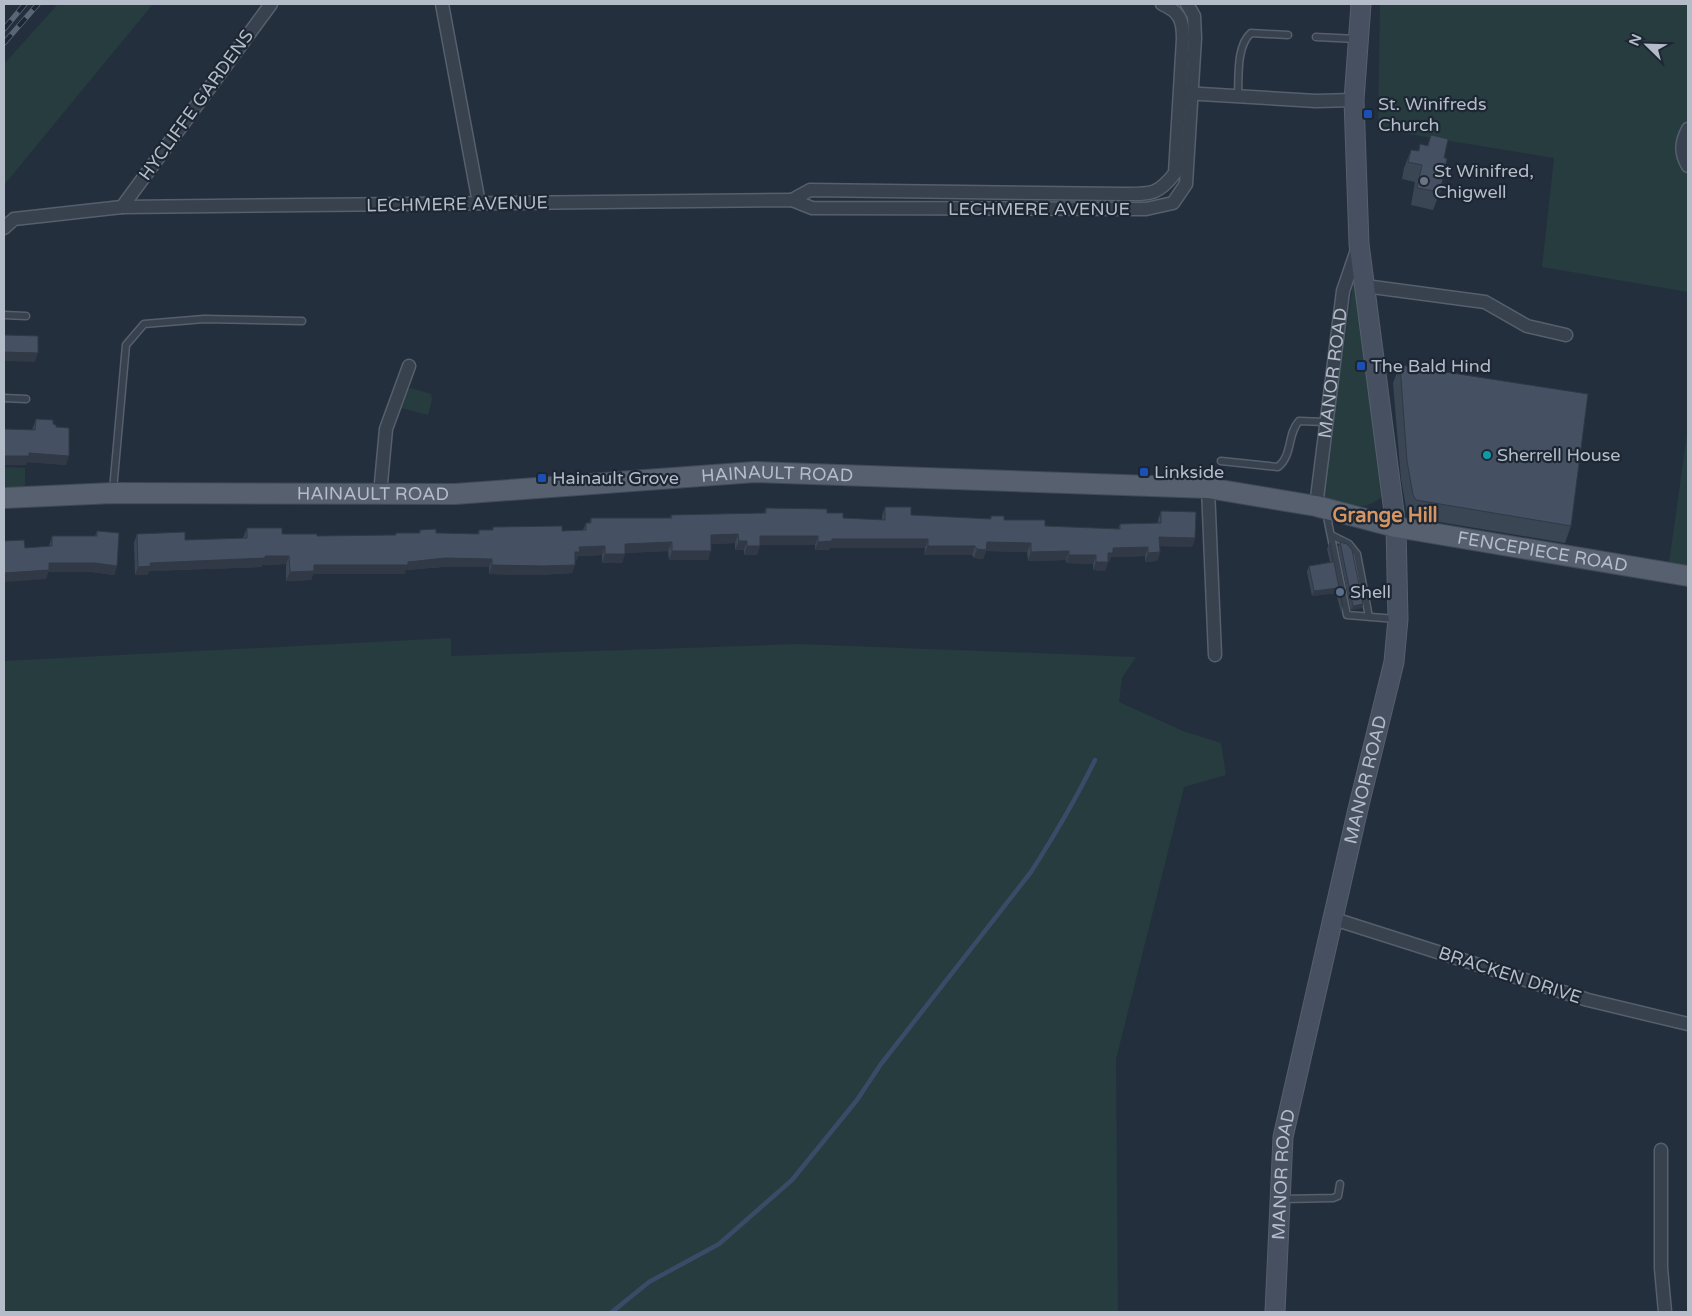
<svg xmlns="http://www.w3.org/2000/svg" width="1692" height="1316" font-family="'Varela Round',sans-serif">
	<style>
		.green { fill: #263c3f }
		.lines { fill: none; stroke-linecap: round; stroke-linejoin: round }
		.stream { stroke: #394c67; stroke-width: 4.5 }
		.lane-casing { stroke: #565f6c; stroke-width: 9 }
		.street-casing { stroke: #565f6c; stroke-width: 15 }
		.secondary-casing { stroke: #565f6c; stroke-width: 21 }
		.primary-casing { stroke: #414a57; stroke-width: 22 }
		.lane { stroke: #38414e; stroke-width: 6 }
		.street { stroke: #38414e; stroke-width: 12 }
		.secondary { stroke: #465061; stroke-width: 19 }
		.primary { stroke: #56606e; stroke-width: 20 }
		.rail-casing { stroke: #5a6575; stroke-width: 5.5 }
		.rail { stroke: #1d2633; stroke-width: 4; stroke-dasharray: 11; stroke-linecap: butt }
		.wall { fill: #3b4654 }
		.shaded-wall { fill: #303945 }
		.building { fill: #455162; stroke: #303945 }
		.transit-dot { fill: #1a4fb4; stroke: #1d2633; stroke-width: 2 }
		.worship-dot { fill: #6b7280; stroke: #1d2633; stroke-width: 2 }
		.culture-dot { fill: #0f9aa8; stroke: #1d2633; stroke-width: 2 }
		.service-dot { fill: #5c6f8a; stroke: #1d2633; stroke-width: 2 }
		.labels { text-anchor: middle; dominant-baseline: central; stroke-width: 4.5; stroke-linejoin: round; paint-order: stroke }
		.poi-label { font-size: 18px; fill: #b4bcc9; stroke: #1d2633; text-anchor: start }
		.street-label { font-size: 18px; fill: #b4bcc9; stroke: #1d2633 }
		.quarter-label { font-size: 20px; font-weight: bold; fill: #d59563; stroke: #1d2633 }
	</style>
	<rect width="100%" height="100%" fill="#242f3e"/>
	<!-- green -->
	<path class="green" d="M58 4H153L4 185V64Z
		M1380 4H1688V292L1542 267 1554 158 1378 129Z
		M1355 269 1383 496C1364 513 1344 506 1322 500Z
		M411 388 431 394 432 400 428 415 402 408 408 390Z
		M1688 427V566L1669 563Z
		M4 467 25 468V491H4Z
		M451 638V656L799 644 1136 657 1122 678 1119 702 1183 731 1221 743 1226 775 1184 787 1116 1059 1118 1312H4V661Z"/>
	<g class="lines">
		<!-- stream -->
		<path class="stream" d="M612 1312 649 1282 719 1244 792 1180 857 1100 881 1064 1031 872C1054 836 1076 799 1095 760"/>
		<!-- lane casing -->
		<g class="lane-casing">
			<path id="lane" d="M1316 37 1357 39
				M1238 95C1239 77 1236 46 1251 33L1288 35
				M4 315 26 316
				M4 398 26 399
				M1221 461 1278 467C1293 455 1287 434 1299 421L1326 422
				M113 490 126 345 144 324 204 319 302 321
				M1326 512 1347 615 1396 619
				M1331 535 1349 544 1357 554 1369 617
				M1282 1199 1333 1198 1338 1196 1340 1184"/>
		</g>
		<!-- street casing -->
		<g class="street-casing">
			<g id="street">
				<path d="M442 4 479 203"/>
				<path d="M1184 93 1316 101 1354 100"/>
				<path d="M1688 129C1681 142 1680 153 1688 166"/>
				<path d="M792 200 810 190 1123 194C1151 194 1158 195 1175 173L1183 39C1183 20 1180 12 1162 4"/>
				<path d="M122 207 271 4"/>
				<path d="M4 228 14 219 122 207 792 200 812 208 1146 209 1173 203 1186 184 1195 38 1194 16 1187 4"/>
				<path d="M1365 286 1485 302 1527 326 1566 335"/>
				<path d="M1208 488 1215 655"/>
				<path d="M380 494 386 429 409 366"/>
				<path id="s1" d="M1316 506 1343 291 1358 247"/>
				<path d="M1334 919 1588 1000 1688 1024"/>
				<path d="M1661 1150V1268L1665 1312"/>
			</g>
		</g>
		<!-- secondary casing -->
		<g class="secondary-casing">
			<g id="secondary">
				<path id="s2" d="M1275 1312 1283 1137 1358 809 1394 662 1398 619 1396 527 1359 244 1354 100 1361 4"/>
			</g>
		</g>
		<!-- primary casing -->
		<g class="primary-casing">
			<g id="primary">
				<path id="s3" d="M4 498 113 493 455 494 755 472 1208 488 1316 506 1396 527 1688 576"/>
			</g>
		</g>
		<!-- lane -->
		<use href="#lane" class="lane"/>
		<!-- street -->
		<use href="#street" class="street"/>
		<!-- secondary -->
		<use href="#secondary" class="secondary"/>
		<!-- primary -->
		<use href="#primary" class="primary"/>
		<!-- rail casing -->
		<g class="rail-casing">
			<path id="rail" d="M4 29 25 4
				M4 43 38 4"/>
		</g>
		<!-- rail -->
		<use href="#rail" class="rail"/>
	</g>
	<!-- wall -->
	<path class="wall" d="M1431 135 1444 158 1440 192 1433 210 1411 205 1415 182 1402 179 1404 168 1411 150 1418 151 1420 144 1427 146Z
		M1400 365 1571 526 1565 543 1410 517 1407 513 1401 479 1393 383Z
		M36 419 53 424 56 427 66 465 27 462 26 465H4V429L32 430Z
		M885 507 911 515 990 519 991 516 1004 520 1045 526 1118 529 1120 524 1158 523V520L1161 511 1195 538 1192 547 1160 546V552L1157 561 1145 562V556L1111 557 1109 562H1108L1105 571 1093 570V564L1066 563V560L1028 561 1027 552 986 551 983 559 974 558 972 555H924L925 548H830L829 550H815V545H760L757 555H744V550H735V543L711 544 708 560H669L668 551 625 553 622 563H602V555L578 556 576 561H575L572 573 539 575 489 574V567H442L406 570 404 574H313L311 580 286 581V564L262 565V567L149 571 147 575H135L134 543 137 534 185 540 243 538 247 528 282 534 317 536 395 535 396 533H419L420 530 436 533 477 534 479 530H492L493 527 562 531 583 530 586 523H589L591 518H670L671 515 764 513 766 508 827 513 843 518 882 520V516Z
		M97 531 117 566 114 575 92 572H48L46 579 25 548 49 546 52 536H95Z
		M1340 542 1363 604 1362 608 1351 610 1338 547Z
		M1329 544 1343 607 1341 612 1336 593 1312 596 1307 572 1309 566 1330 562 1327 549Z"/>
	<!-- shaded-wall -->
	<path class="shaded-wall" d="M4 352 38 353 35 362 4 361Z
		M29 453 69 456 66 465 27 462 26 465H4V456Z
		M738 534 735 543 708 544 711 535Z
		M760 536H818L815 545H757Z
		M1159 537 1195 538 1192 547 1156 546Z
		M832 539H928L925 548H830L829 550H815L818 542Z
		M739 541H747L744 550H735Z
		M672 542 668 551 622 553 625 544Z
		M987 542 1031 543 1027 552 986 551 983 559 974 558 977 549Z
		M605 546 602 555 578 556 576 561H572L575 552 579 547Z
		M747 546H760L757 555H744Z
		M928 546H975L972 555H924Z
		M1148 547 1145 556 1111 557 1109 562H1105L1108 553 1113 548Z
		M672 551H711L708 560H669Z
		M1069 551 1066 560 1028 561 1031 552Z
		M1160 552 1157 561 1145 562 1148 553Z
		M605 554H625L622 563H602Z
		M1069 555H1096L1093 564 1066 563Z
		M265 556H289L286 564 262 565V567L149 571 147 575H135L138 567 150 563Z
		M445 558 492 559 489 567H442L406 570 404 574H313L311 580 286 581 290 572 314 565 408 562Z
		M1096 562H1108L1105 571 1093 570Z
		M49 563H95L117 566 114 575 92 572H48L46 579 4 582V573Z
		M492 565H575L572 573 539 575 489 574Z
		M1338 588 1336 593 1312 596 1314 591Z
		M1363 604 1362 608 1351 610 1353 606Z"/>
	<!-- building -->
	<path class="building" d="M1431 135 1448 139 1444 158H1447L1440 192 1417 188 1422 165 1408 162 1411 150 1419 151 1420 144 1428 146Z
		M4 335 38 336V353L4 352Z
		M1400 365 1588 394 1571 526 1416 500 1413 495 1407 461Z
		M36 419 53 420V424L56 425V427L69 428V456L29 453V456H4V429L35 430Z
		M885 507H911V515L991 519V516H1004V520H1045V526L1120 529V524L1161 523V511L1196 512 1195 538 1159 537 1160 552 1148 553V547L1113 548V553H1108V562H1096V555H1069V551L1031 552V543L987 542 986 550 977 549 975 546H928V539H832V541L818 542V536H760V546H747V541H739L738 534 711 535V551H672V542L625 544V554H605V546L579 547 580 552H575V565L542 566 492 565V559L445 558 408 562V565H314V571L290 572 289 556H265V558L150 563 151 566 138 567 137 534 185 532V540L247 538V528H282V534H317V536L396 535V533H420V530L436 529V533L479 534V530H493V527L562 526V531L586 530V523H591V518H672L671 515 766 513V508L827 509V513H843V518L885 520Z
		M97 531 119 533 117 566 95 563H49V570L4 573V541L24 540 25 548 52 546V536H97Z
		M1340 542 1347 544 1352 550 1363 604 1353 606Z
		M1330 543 1343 607 1338 588 1314 591 1309 566 1333 562 1329 544Z"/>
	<!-- markers -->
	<g class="transit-dot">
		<rect x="1363" y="109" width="10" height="10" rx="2.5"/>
		<rect x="1356" y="361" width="10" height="10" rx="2.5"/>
		<rect x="1139" y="467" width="10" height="10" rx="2.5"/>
		<rect x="537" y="473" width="10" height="10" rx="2.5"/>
	</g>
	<circle class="worship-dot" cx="1424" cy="181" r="5"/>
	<circle class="culture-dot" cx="1487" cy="455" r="5"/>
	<circle class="service-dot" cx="1340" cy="592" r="5"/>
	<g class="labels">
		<!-- poi labels -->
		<g class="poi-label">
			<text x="1378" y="104">St. Winifreds<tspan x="1378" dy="21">Church</tspan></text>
			<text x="1434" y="171">St Winifred,<tspan x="1434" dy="21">Chigwell</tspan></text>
			<text x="1371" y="366">The Bald Hind</text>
			<text x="1497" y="455">Sherrell House</text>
			<text x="1154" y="472">Linkside</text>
			<text x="552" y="478">Hainault Grove</text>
			<text x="1350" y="592">Shell</text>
		</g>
		<!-- street labels -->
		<g class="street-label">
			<text transform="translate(196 105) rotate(-54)">HYCLIFFE GARDENS</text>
			<text transform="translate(457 204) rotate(-1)">LECHMERE AVENUE</text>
			<text x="1039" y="209">LECHMERE AVENUE</text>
			<text stroke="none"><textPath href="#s1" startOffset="134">MANOR ROAD</textPath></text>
			<text stroke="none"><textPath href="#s3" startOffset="774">HAINAULT ROAD</textPath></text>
			<text stroke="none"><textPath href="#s3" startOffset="369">HAINAULT ROAD</textPath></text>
			<text stroke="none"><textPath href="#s3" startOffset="1546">FENCEPIECE ROAD</textPath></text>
			<text stroke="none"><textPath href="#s2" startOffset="542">MANOR ROAD</textPath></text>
			<text transform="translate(1510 975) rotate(18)">BRACKEN DRIVE</text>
			<text stroke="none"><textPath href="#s2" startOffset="138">MANOR ROAD</textPath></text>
		</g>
		<!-- quarter labels -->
		<g class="quarter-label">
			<text x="1385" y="516">Grange Hill</text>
		</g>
	</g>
	<!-- border -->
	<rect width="1692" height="1316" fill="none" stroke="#b4bcc9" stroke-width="10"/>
	<!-- north arrow -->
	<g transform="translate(1647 45) rotate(293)" stroke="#1d2633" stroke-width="4" paint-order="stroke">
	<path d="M0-4L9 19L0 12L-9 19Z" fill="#b4bcc9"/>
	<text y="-8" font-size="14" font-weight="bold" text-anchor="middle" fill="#b4bcc9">N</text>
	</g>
</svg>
